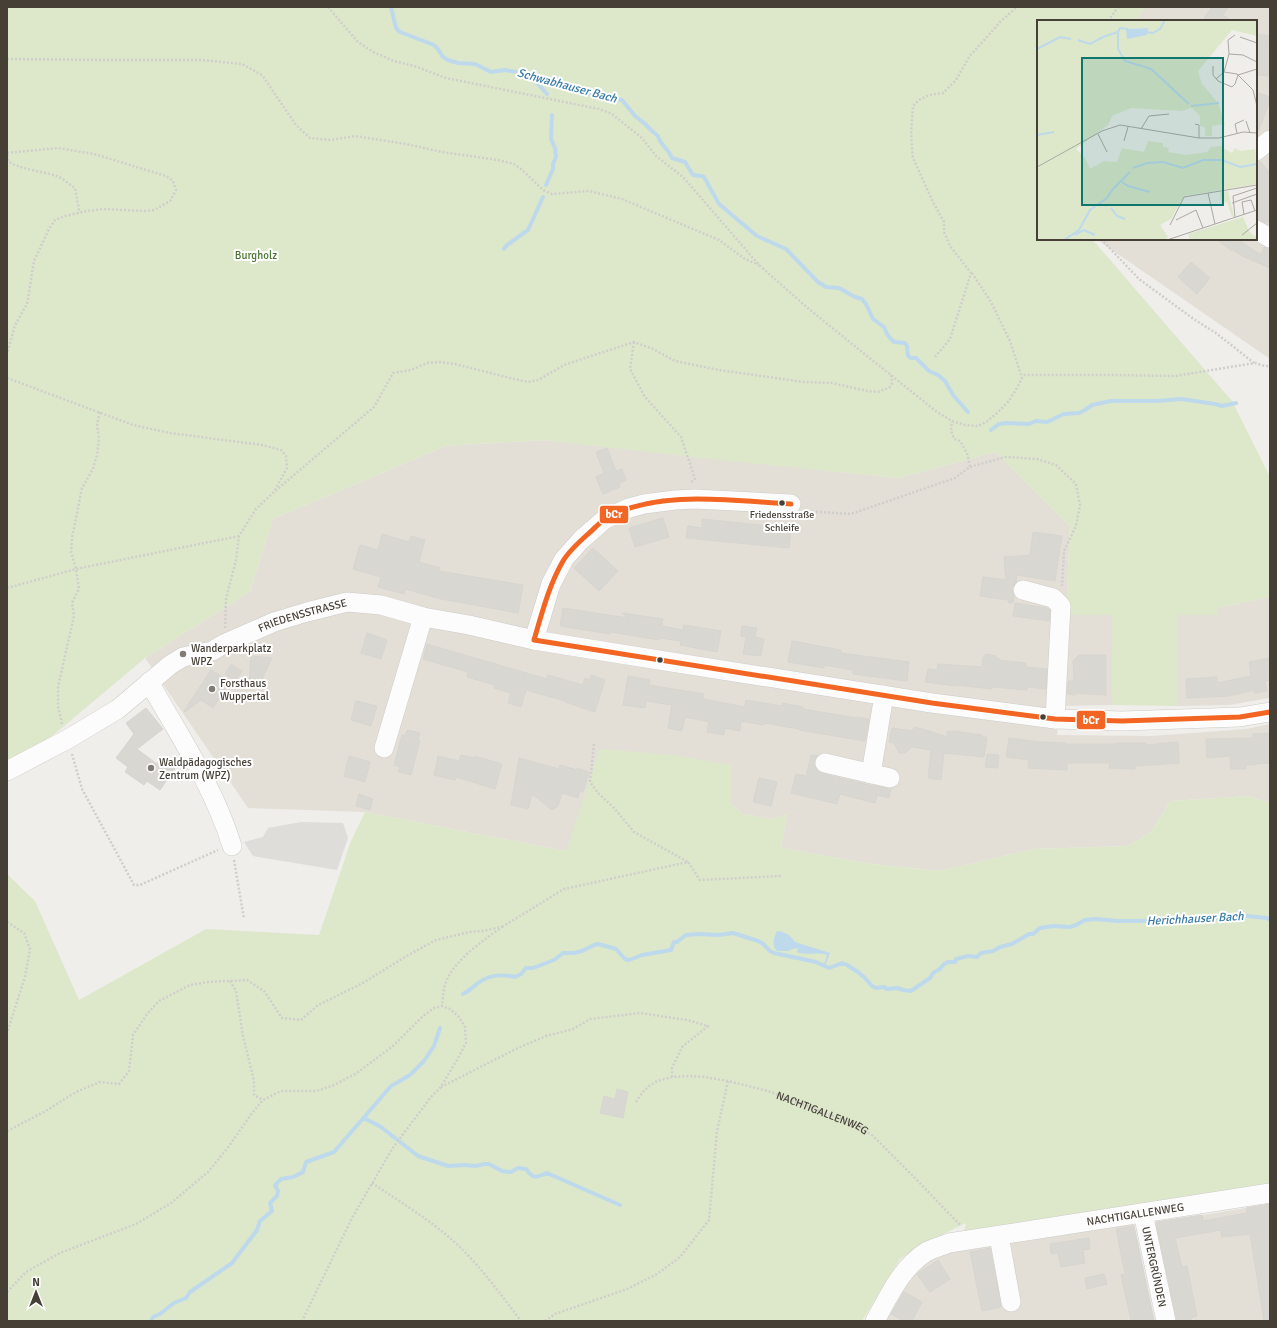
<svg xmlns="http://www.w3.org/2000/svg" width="1277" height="1328" font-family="Signika,sans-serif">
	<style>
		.residential { fill: #e3dfd7 }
		.green { fill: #dde8cb }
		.parking { fill: #deddd9 }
		.water { fill: #bdd9eb }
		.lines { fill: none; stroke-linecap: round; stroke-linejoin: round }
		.stream { stroke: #bdd9eb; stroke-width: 4 }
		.building { fill: #d9d7d2; stroke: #d7d5cf }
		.minor-casing { stroke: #cdcbc7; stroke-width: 20 }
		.path { stroke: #d0cecb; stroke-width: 2.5; stroke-dasharray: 2 2; stroke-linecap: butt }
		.minor { stroke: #fdfcfc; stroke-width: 19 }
		.bus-1-casing { stroke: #fff; stroke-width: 8 }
		.bus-1 { stroke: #f26522; stroke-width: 5 }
		.bus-dot { fill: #453f36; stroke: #fff; stroke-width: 1.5 }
		.poi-dot { fill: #807c75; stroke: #fff; stroke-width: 1.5 }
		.labels { text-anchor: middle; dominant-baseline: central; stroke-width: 4; stroke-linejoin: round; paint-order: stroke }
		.bus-label { font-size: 10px; fill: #453f36; stroke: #fff }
		.park-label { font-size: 11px; fill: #48722d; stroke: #fff }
		.street-label { font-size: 11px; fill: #453f36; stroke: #fff }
		.poi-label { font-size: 11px; fill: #453f36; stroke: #fff; text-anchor: start }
		.water-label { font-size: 12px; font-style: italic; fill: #367aa9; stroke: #fff }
		.inset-river { fill: none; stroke: #bdd9eb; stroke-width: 2 }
		.inset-road { fill: none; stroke: #aba8a2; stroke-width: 1 }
		.view { fill: #0f766e; fill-opacity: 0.15; stroke: #0f766e; stroke-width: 2 }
		.inset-edge { fill: none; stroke: #453f36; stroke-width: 2 }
		.line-badge { stroke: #fff; stroke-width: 1.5 }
		.badge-label { font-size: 11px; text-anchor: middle; font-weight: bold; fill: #fff }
	</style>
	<rect width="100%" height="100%" fill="#efeeea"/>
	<!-- residential -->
	<path class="residential" d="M1146 7H1270V359L1096 239H1256V21H1135Z
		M544 440 898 478 996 452 1070 526 1066 615H1112V705L1060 706 1057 735 1151 736 1246 729 1270 724V803L1248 796 1170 801 1151 832 1128 846 1033 849 940 871 872 864 781 848 787 814 773 819 743 814 731 804 566 851 365 812 248 808 145 658 250 592 273 519 446 446Z
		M1270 597V698L1229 705 1178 706V615H1218L1217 608Z
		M1246 1208 1262 1307 1270 1321H1175L1154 1223Z
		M1133 1220 1155 1321H880L909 1273 944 1250Z"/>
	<!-- green -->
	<path class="green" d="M7 7H1146L1135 21H1038V239H1092L1232 401 1270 477V597L1217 608 1219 615H1178V706L1112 705V615H1066L1070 526 996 452 898 478 701 458 544 440 446 446 273 519 250 592 145 658 63 727 7 771Z
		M600 749 673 755 731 765V804L743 814 773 819 787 814 781 848 872 864 940 871 1033 849 1128 846 1151 832 1170 801 1248 796 1270 803V1187L964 1231 966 1223 921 1245 900 1259 862 1321H7V874L35 901 79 1000 206 929 319 935 351 841 365 812 566 851Z"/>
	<!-- parking -->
	<path class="parking" d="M301 822 343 823 348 838 337 870 253 856 244 842 263 837 268 828Z"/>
	<!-- water -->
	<path class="water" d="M777 931C784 931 792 936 795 942L830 953 825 966 824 965 827 955C819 952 807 955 799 953L797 952 798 948 792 949 789 951H777C771 945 774 938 777 931Z"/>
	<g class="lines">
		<!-- stream -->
		<path class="stream" d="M391 7 396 28 400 32 434 45 438 49 443 57 448 60 458 63 475 64 491 72 505 70 516 72 593 95 622 100 635 116 644 123 652 131 658 136C661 147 668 147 672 158L685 162 693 175 702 176 704 177 719 204 757 236 786 249 818 282 826 287 839 288 855 297 862 299 866 304 873 319 884 327 887 334 891 339 894 342 905 343 907 346 908 356 911 358H916L929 371 938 375 945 381 953 395 968 412
			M533 78 547 94
			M546 185 553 169V164L556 157 555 148 551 139 552 115
			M504 249 507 245 528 230 543 197
			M991 430 999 424 1006 423 1029 424 1036 421 1047 422 1064 414 1079 413 1085 410 1092 405 1111 401H1156L1182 399 1215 404 1222 406 1236 403
			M463 994C469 991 473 987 478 983 490 974 502 974 515 977L521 974 526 968H533L554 960 563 953H574L582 951 594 945 598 944 616 949 625 959 629 960 642 955 671 950 674 942H677L686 935 699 934 719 935 733 933 758 941 762 943 770 951 774 953 816 962 829 968 842 963 847 965 858 972 865 978 872 986 876 988 884 987 887 989 897 988 903 990 911 991 930 978 933 973 940 969 943 965 948 962H955L956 959 968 956 977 957 981 953 993 951 1000 947 1012 944 1029 934H1033L1040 928 1053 926 1070 927 1076 925 1085 920 1095 919 1118 921H1146L1156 923 1197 921 1230 917 1237 915 1267 918 1270 920
			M364 1118 381 1127 418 1156 448 1166 466 1165 475 1166 485 1164H489L502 1171 511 1172 518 1168 526 1169C533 1179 536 1178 547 1173L620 1205
			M151 1321 153 1317 160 1314 174 1303 186 1298 190 1292 232 1263 257 1230 260 1221 272 1211 270 1203 277 1196 278 1191 275 1185 281 1179 293 1177 303 1172 306 1162 334 1152 391 1086 410 1075 424 1061 434 1046 440 1028"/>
	</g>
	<!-- building -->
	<path class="building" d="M1212 7H1228L1223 15 1232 21H1202Z
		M1258 34 1270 36 1269 46H1270V76L1256 75V51Z
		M1256 92 1270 97V101L1257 134Z
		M1260 161 1270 173V218L1267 223 1256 219V162Z
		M1216 239H1241L1240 241 1261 255 1264 247 1270 249V268L1242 256 1233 250 1232 251Z
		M1191 262 1210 278 1197 294 1178 277Z
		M607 448 616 471 622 469 626 480 619 483 620 487 603 494 596 477 604 473 596 452Z
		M663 518 669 537 635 547 629 528Z
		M702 519 791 528 789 548 686 538 688 526 702 528Z
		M1033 532 1062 536 1055 581 1017 575 1016 582 1012 588 1014 595 1013 603H1009L1008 600 980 596 983 577 1006 580 1004 557 1030 555Z
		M382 534 409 542 411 536 425 540 419 562 440 568 439 571 523 585 518 613 441 599 405 589 404 594 378 587 381 577 353 569 360 545 378 550Z
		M593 548 618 571 599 591 574 568Z
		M1015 603 1047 608 1050 610 1049 621 1013 616Z
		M563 608 628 618 622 613 663 619 662 626 683 630 684 625 721 631 717 652 680 645 681 641 660 638 659 640 611 632 610 634 560 626Z
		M742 626 757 628 755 637 764 639 761 656 743 654 746 637 741 636Z
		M367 633 387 640 381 659 361 653Z
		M792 641 841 650V653L909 662 907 681 853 674V670L824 665V668L788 662Z
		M427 644 547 679 548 675 583 685 585 678 590 680 591 675 605 680 595 712 565 702V701L526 690 521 707 508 703 511 693 494 688 495 685 467 677 468 672 423 659Z
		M985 654 996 656 995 658H999V660L1026 663 1025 667 1047 669 1046 689 1027 687V690L992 687V689L957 685V686L925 682 928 669 937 670 938 664 982 667 983 657H985Z
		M1079 655H1106V695L1075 693V695L1067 694 1068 681H1074L1073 661Z
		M251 656 272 658 259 686 249 685Z
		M1270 658V680L1265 681 1267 691 1254 693V690L1229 696 1187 698 1186 679 1217 677V683L1251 676 1249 662Z
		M231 664 242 671 235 681 225 674Z
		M211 670 230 682 213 708 201 700 202 699 185 712 184 711Z
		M628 676 650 680 649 685 704 694 703 699 745 707 746 700 782 706 783 703 803 707V709L856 718 857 717 869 719 865 741 799 730V729L764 723 763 725 741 721 740 731 725 728 724 735 707 732 709 722 685 717 682 731 668 728 672 705 646 701 645 708 623 705Z
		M356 701 377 706 371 726 351 720Z
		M146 708 163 729 137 749 157 764 161 758 175 768 160 790 147 781 144 785 125 772 128 767 116 758 134 734 126 723Z
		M914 727 926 730 947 737V731L953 732V731L982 735V737H987L984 757 944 753 941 780 928 778 931 750 912 747 905 753H899L894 743 889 742 892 728 913 731Z
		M407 730 420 733 418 740 420 741 411 775 398 772 400 767 394 765 402 735 405 736Z
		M1270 733V763L1246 765V769H1231L1230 756 1207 758 1206 739 1253 738V734Z
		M1009 738 1040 742 1065 743V744H1117V743H1146V745L1178 742 1179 763 1135 766V769L1109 768 1110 763H1067V770L1028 768 1029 760 1006 757Z
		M987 754 999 755 998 768 985 767Z
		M461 755 475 758V756L502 764 495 789 456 777 455 780 434 775 438 756 459 761Z
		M811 755 817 756 814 761V766L818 771 823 774 869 785 891 789 889 798 877 795 875 803 840 794 837 804 791 793 796 774 806 776Z
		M349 756 370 762 365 782 344 776Z
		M519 758 559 769 560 765 577 770V768L589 772 583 792 580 791 578 798 562 793 558 806 552 810 532 794 528 809 511 805Z
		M759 778 777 782 771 806 753 802Z
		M359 794 373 799 370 810 356 806Z
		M617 1089 628 1092 623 1118 600 1113 604 1096 615 1099Z
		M1270 1204V1321H1264L1250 1234 1222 1237 1221 1230 1175 1238 1182 1267 1187 1266 1197 1316 1191 1318 1192 1321H1177L1156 1222 1202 1215 1203 1221 1247 1213 1246 1208Z
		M1134 1226 1139 1250 1154 1321H1135V1319L1131 1320 1121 1275 1125 1274 1116 1229Z
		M1089 1238 1090 1249 1083 1250 1085 1263 1061 1267 1058 1253 1051 1254 1050 1244Z
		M990 1248 1001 1307 982 1311 970 1252Z
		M938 1260 950 1279 930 1292 917 1274Z
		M1104 1274 1107 1284 1087 1289 1085 1278Z
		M904 1292 922 1302 912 1321H904L891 1314Z"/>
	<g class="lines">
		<!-- minor casing -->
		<g class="minor-casing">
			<g id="minor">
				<path d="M1256 151 1270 140"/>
				<path d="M1256 230 1270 238"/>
				<path d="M1023 590 1053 598 1061 606 1055 719"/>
				<path d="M534 640 551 584 564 559 581 540 605 519 629 508 644 504 675 500 695 499 791 504"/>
				<path d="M149 682C179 735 214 787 232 846"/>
				<path d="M384 748 423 617"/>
				<path d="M825 763 890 778"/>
				<path id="s2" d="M7 771 68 739 118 709 170 665 183 657 212 651 224 644 274 622 307 612 347 602 381 605 423 617 469 625 534 640 621 654 932 703 1055 719 1122 721 1240 717 1270 712"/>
				<path d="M871 774 884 695"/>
				<path id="s3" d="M1143 1213 1166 1321"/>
				<path d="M999 1236 1011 1302"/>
				<path id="s4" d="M875 1321C889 1296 901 1268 926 1252 933 1248 942 1246 949 1243L1270 1193"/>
			</g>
		</g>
		<!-- path -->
		<g class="path">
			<path d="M328 7 358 42 373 52 394 61 417 67 446 78 535 96 599 109 612 114 642 138 656 156 683 177 760 266 810 310 867 356 937 412 952 421 965 425 978 426 986 422 996 414 1009 401 1018 386 1022 378 1025 375H1109L1175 376 1255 363 1265 366H1270"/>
			<path d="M1108 21 1118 7"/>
			<path d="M7 59 107 60H201L242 64 262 75 296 125 310 138 331 140 355 136 406 144 442 152 498 160 514 164 521 169 543 190 552 194 589 191 622 199 719 240 745 259 759 265"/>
			<path d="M7 151 8 161C20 170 44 171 59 177 65 180 70 185 75 188L79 210 78 213"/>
			<path d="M7 153 58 148 94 154 166 176 173 181 176 190 170 201 154 210 144 211 104 209 87 211 65 216 55 220 49 229 34 261 27 304 15 325 7 354"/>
			<path d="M1101 239 1139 279 1195 320 1216 333 1254 363"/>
			<path d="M972 273 991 302 1010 341 1022 378"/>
			<path d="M634 342 630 369 645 397 681 437 695 479 690 483"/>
			<path d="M935 357 950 339 971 273 950 246 944 232V222L933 202 913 158 911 134 913 106 919 100 929 95 943 93 956 80 969 57 1001 21 1017 7"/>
			<path d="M7 378 133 425 170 433 262 445 281 450 286 456 287 468 275 490"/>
			<path d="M970 467 1005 457 1037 459 1056 465 1076 484 1080 505 1076 526 1064 551 1062 586"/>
			<path d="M804 511 851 514 955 478 970 467 967 453 960 441 954 439 951 430 952 421"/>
			<path d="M7 588 76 569 239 536"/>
			<path d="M225 628 226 599 236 560 239 536 256 509 274 492 374 407 393 373 411 370 427 363 440 362 455 364 514 379 528 382 538 380 564 365 634 342 653 349 675 361 719 370 804 382 832 383 867 391 878 392 883 390 890 387 892 383 891 375"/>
			<path d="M62 724 58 706V687L74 616 72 603 79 589 76 569 71 552 72 538 82 488 93 469 97 455 99 439 97 424 100 412"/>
			<path d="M594 744 590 782 598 793 614 808 634 832 688 862"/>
			<path d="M72 754 82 789 134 885H140L218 850"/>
			<path d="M234 860 244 919"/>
			<path d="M7 922 24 933 30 949 25 977 7 1033"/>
			<path d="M502 927 564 889 688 862 700 880 781 876"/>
			<path d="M230 981 236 991 243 1036 254 1081V1095L263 1100"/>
			<path d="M441 1087 518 1048 546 1036 573 1029 590 1019 640 1013 687 1020 708 1026 682 1047 672 1068V1077"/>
			<path id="s1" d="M636 1102 642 1093 649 1086 657 1081 672 1077 690 1076 705 1077 728 1081 768 1091 859 1126 873 1136 914 1177 960 1225"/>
			<path d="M7 1131 44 1112 76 1092 100 1082 119 1084 129 1071 133 1035 147 1014 159 1001 190 985 208 982 247 980 264 991 282 1018 301 1020 318 1005 361 984 410 954 436 940 469 932 482 931 502 927C484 940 455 959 446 982 443 989 443 998 442 1006"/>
			<path d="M372 1183C402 1203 435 1223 461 1248 483 1270 502 1296 521 1321"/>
			<path d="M7 1292 26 1272 60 1253 136 1224 171 1203 208 1172 229 1146 252 1113 263 1100 281 1091H316L332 1086 357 1073 393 1046 423 1016 434 1008 442 1006 450 1009 459 1017 465 1027 466 1043 457 1060 440 1088 431 1097 392 1149 352 1218 302 1321"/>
			<path d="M545 1321 555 1314 627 1289 657 1274 680 1257 709 1220 717 1131 728 1081"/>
		</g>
		<!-- minor -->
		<use href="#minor" class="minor"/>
		<!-- bus-1 casing -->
		<g class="bus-1-casing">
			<path id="bus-1" d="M791 504C733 501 659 489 606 518 600 522 594 529 588 534 579 542 569 551 563 561 549 585 542 613 534 640L932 703 1055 719 1122 721 1240 717 1270 712"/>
		</g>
		<!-- bus-1 -->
		<use href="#bus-1" class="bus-1"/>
	</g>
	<!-- markers -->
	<g class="bus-dot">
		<circle cx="782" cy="503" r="3.5"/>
		<circle cx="660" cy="660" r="3.5"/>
		<circle cx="1043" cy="717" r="3.5"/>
	</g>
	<g class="poi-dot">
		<circle cx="183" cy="654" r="4"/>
		<circle cx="212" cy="689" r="4"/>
		<circle cx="151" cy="768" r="4"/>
	</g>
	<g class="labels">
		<!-- bus labels -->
		<g class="bus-label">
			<text x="782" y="515">Friedensstraße<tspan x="782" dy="13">Schleife</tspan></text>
		</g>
		<!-- park labels -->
		<g class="park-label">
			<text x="256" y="255">Burgholz</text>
		</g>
		<!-- street labels -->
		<g class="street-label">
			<text stroke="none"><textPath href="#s2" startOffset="338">FRIEDENSSTRASSE</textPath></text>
			<text stroke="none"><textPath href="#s1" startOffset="202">NACHTIGALLENWEG</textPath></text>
			<text stroke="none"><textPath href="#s4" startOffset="300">NACHTIGALLENWEG</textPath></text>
			<text stroke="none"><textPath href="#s3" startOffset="55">UNTERGRÜNDEN</textPath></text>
		</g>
		<!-- poi labels -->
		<g class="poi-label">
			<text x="191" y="648">Wanderparkplatz<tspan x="191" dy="13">WPZ</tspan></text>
			<text x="220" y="683">Forsthaus<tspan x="220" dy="13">Wuppertal</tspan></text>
			<text x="159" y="762">Waldpädagogisches<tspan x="159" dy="13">Zentrum (WPZ)</tspan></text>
		</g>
		<!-- water labels -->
		<g class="water-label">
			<text transform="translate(567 86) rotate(15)">Schwabhauser Bach</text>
			<text transform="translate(1195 919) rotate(-3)">Herichhauser Bach</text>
		</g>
	</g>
	<!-- overview -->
	<g transform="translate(1037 20)">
		<rect width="220" height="220" fill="#efeeea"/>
		<path d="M0 0H220V16L195 10 161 51 165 64 181 83 188 104 175 106V116H168V107L163 106V96L155 88 144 91 94 88 75 96 72 104 39 129 48 138 53 149 67 141 80 142 85 128 107 132 111 121 126 123V127L132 128 131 132 149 135 170 132 174 127 183 126 195 133 198 128 203 131 211 130 218 129V125L220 164 147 176 134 199 123 205 131 217 127 220H0ZM111 8 110 15 90 18V9ZM191 171 197 196 195 197 190 182 184 183 183 172ZM206 197 212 211 217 216 220 215V220H153L151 214Z" fill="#dde8cb" fill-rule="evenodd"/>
		<path d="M111 8 110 15 90 19 89 9Z" fill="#bdd9eb"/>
		<path class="inset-river" d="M81 12V29L88 41 114 49 152 84M109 12 116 13 123 9 128 0M41 20 53 24 66 17 81 12 83 8 91 9M0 29 23 17 34 19M154 86 182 83M0 115 17 112M96 148 110 143 126 142 146 148 166 140H185L203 147 220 144M85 162 91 166 113 172M74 188 80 196 88 199M38 215 47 210 58 215M27 220 42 210 53 190 70 178 76 169 93 152"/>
		<path class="inset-road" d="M203 17 220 23M192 34 191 20 198 15M176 46V55L181 61 195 67 198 64 201 55 220 49M187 52 192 34 206 35 220 42M179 59 187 52 200 54 216 70 220 86M209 101 213 113M158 104 162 105V118M104 109 112 96 132 94M200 113 198 104 207 100M61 114 70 132M87 121 91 107M0 147 65 111 83 105 162 118H182L206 112 220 113M171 173 178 204M195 183 220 174M207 194 205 182 214 180 218 191M198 197 196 176 220 168M139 200 159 190 166 208M133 205 147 177 220 165M205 215 220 203M130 220 220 190"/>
		<path class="view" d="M45 38H186V185H45Z"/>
		<rect width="220" height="220" class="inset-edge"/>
	</g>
	<g class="line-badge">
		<rect x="599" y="505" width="30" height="19" rx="4" fill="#f26522"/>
		<rect x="1076" y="710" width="30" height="20" rx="4" fill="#f26522"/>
	</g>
	<g class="badge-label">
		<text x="614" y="518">bCr</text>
		<text x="1091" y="724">bCr</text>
	</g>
	<!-- border -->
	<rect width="1277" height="1328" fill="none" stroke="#453f36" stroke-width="16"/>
	<!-- north arrow -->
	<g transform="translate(36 1292)" stroke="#ffffff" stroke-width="3" paint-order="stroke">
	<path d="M0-3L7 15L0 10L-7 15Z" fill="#453f36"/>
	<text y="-6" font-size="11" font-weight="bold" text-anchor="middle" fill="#453f36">N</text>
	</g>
</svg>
